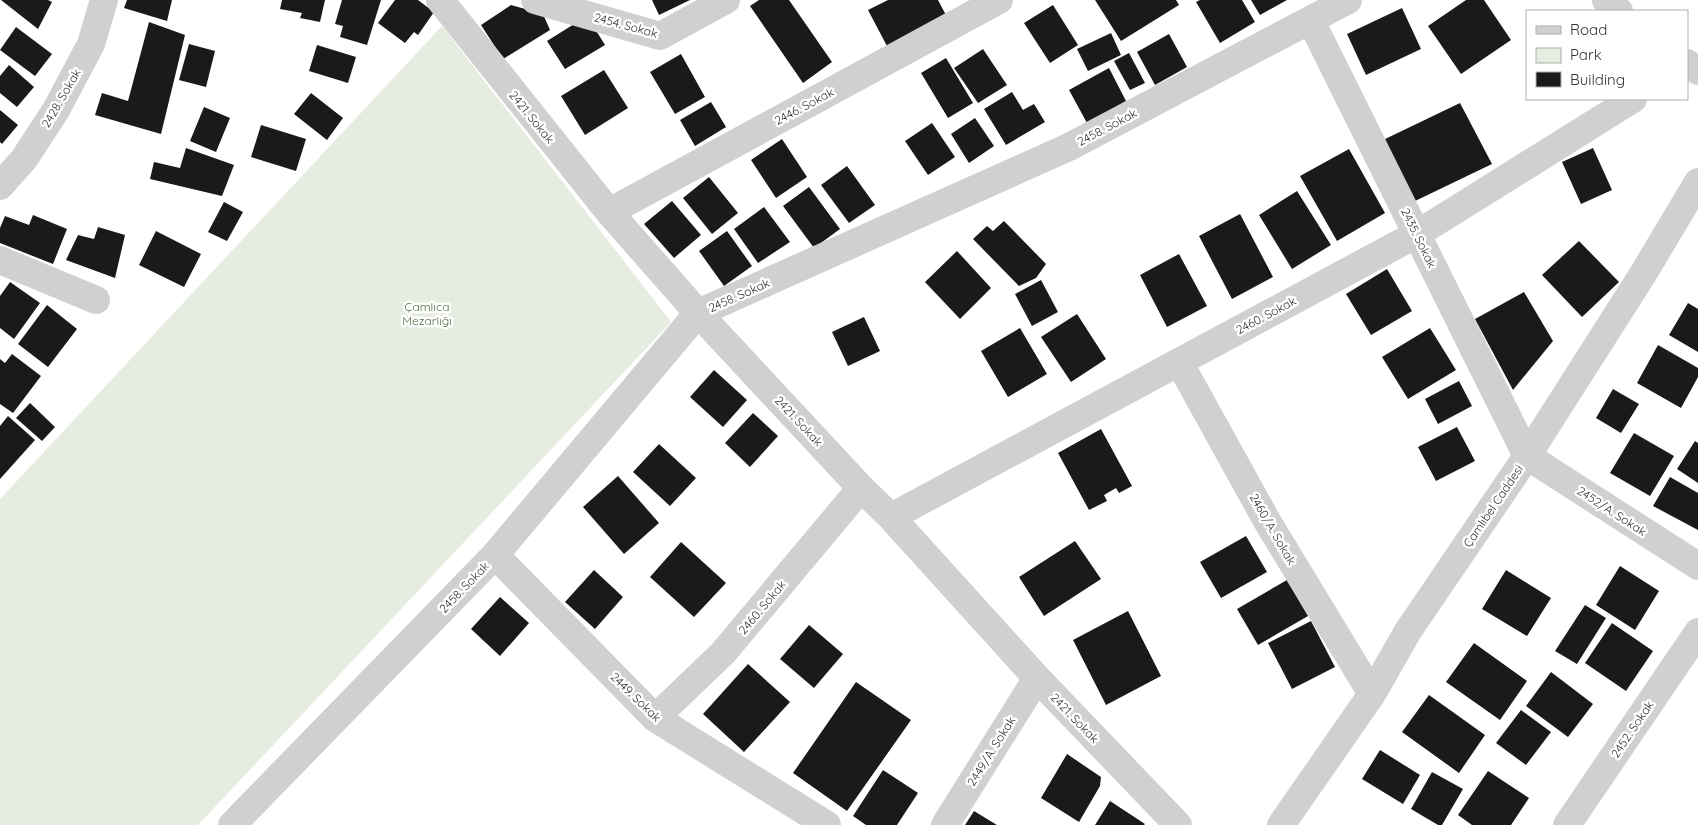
<svg xmlns="http://www.w3.org/2000/svg" width="1698" height="825" font-family="Quicksand,sans-serif">
	<style>
		.green { fill: #e6ecdf }
		.building { fill: #1a1a1a }
		.lines { fill: none; stroke-linecap: round; stroke-linejoin: round }
		.minor { stroke: #d0d0d0; stroke-width: 28 }
		.labels { text-anchor: middle; dominant-baseline: central; stroke-width: 5; stroke-linejoin: round; paint-order: stroke }
		.street-label { font-size: 12px; fill: #333; stroke: #fff }
		.park-label { font-size: 12px; fill: #56703f; stroke: #fff }
	</style>
	<rect width="100%" height="100%" fill="#fff"/>
	<!-- green -->
	<path class="green" d="M442 26 671 322 198 825H0V499Z"/>
	<!-- building -->
	<path class="building" d="M1 0H48L52 2 38 29Z
		M127 0H172L167 21 124 8Z
		M282 0H325L320 22 300 18 302 13 280 9Z
		M342 0H381L367 45 340 37 343 26 335 24Z
		M395 0H418L434 12 418 35 414 32 405 43 378 23Z
		M652 0H690L659 15Z
		M759 0H789L832 62 803 83 750 6Z
		M888 0H938L947 17 888 48 868 10Z
		M1095 0H1176L1179 5 1121 41Z
		M1200 0H1242L1255 22 1220 43 1196 2Z
		M1251 0H1287L1260 15Z
		M1466 0H1484L1511 40 1461 74 1428 26Z
		M511 5 543 14 550 30 503 59 481 25Z
		M1053 5 1078 45 1050 63 1024 23Z
		M1402 8 1421 49 1366 75 1347 34Z
		M587 16 605 45 565 69 547 41Z
		M149 22 185 35 161 134 95 115 102 93 128 101Z
		M16 27 52 54 35 76 0 50Z
		M1111 33 1121 55 1088 71 1077 49Z
		M1169 34 1187 67 1155 85 1137 52Z
		M189 44 215 51 206 87 179 80Z
		M317 45 356 57 348 83 309 71Z
		M983 49 1007 85 978 103 954 68Z
		M1129 53 1145 83 1130 90 1114 61Z
		M681 54 705 97 675 114 650 72Z
		M946 58 973 103 948 118 921 73Z
		M9 65 34 87 17 107 0 93V76Z
		M1109 68 1126 101 1087 123 1069 90Z
		M604 70 628 108 585 135 561 96Z
		M1012 92 1023 110 1034 104 1045 122 1006 145 984 109Z
		M311 93 343 118 327 140 294 114Z
		M711 102 726 127 695 146 680 120Z
		M1460 103 1492 164 1413 202 1383 140Z
		M204 107 230 118 216 152 190 141Z
		M0 110 18 125 2 144 0 142Z
		M975 118 994 146 969 163 951 134Z
		M932 123 955 157 928 175 905 141Z
		M261 125 306 139 296 171 251 157Z
		M782 139 807 177 776 198 751 160Z
		M186 148 234 165 222 196 150 179 154 162 180 168Z
		M1593 148 1612 190 1581 204 1562 162Z
		M1349 149 1385 213 1337 241 1300 176Z
		M847 166 875 205 849 223 821 185Z
		M709 177 738 213 712 234 683 198Z
		M809 187 840 229 814 248 783 206Z
		M1297 191 1331 245 1292 269 1259 215Z
		M672 201 701 235 674 258 644 224Z
		M224 202 243 212 227 241 208 232Z
		M764 207 790 242 758 263 734 229Z
		M1240 214 1273 277 1232 299 1199 236Z
		M33 215 67 229 53 264 0 243V228L5 216 29 225Z
		M1004 221 1046 264 1036 278 1019 286 973 239 987 226 993 231Z
		M98 227 125 235 115 278 66 260 78 235 94 239Z
		M156 231 201 254 184 287 139 265Z
		M727 231 752 266 724 286 699 251Z
		M1579 241 1619 282 1582 317 1542 275Z
		M957 251 991 288 960 319 925 282Z
		M1179 254 1207 306 1167 327 1140 275Z
		M1387 269 1412 311 1371 335 1346 294Z
		M1041 280 1058 312 1032 326 1015 294Z
		M10 282 40 303 14 339 0 328V296Z
		M1524 292 1553 341 1513 390 1475 319Z
		M1688 303 1698 309V352L1669 335Z
		M47 305 77 329 48 367 18 344Z
		M1077 314 1106 359 1071 382 1041 337Z
		M864 317 880 351 848 366 832 332Z
		M1020 328 1047 374 1008 397 981 351Z
		M1430 328 1456 370 1408 399 1382 357Z
		M1658 345 1698 368V377L1681 408 1637 383Z
		M12 354 41 376 13 413 0 404V359L5 363Z
		M714 370 747 400 723 427 690 397Z
		M1459 381 1472 406 1438 424 1425 399Z
		M1613 389 1639 404 1621 433 1596 418Z
		M30 403 55 427 42 441 16 418Z
		M753 413 778 436 750 467 725 443Z
		M8 416 35 440 0 479V426Z
		M1457 427 1475 461 1436 481 1418 447Z
		M1101 429 1132 486 1119 493 1116 488 1104 495 1107 501 1089 510 1058 453Z
		M1634 433 1674 456 1650 496 1610 473Z
		M1695 441 1698 443V483L1677 469Z
		M659 444 696 478 670 506 633 472Z
		M618 476 659 523 624 554 583 507Z
		M1670 477 1698 493V530L1653 506Z
		M1246 536 1267 572 1221 598 1200 562Z
		M1075 541 1101 579 1044 616 1019 577Z
		M681 542 726 583 694 617 650 577Z
		M1620 566 1659 591 1635 630 1596 605Z
		M594 570 623 597 595 629 565 602Z
		M1506 570 1551 598 1527 636 1482 609Z
		M1287 580 1308 616 1258 645 1237 609Z
		M500 597 529 623 500 656 471 629Z
		M1585 605 1606 618 1577 664 1555 651Z
		M1128 611 1161 676 1106 705 1073 640Z
		M1311 621 1335 667 1292 689 1268 643Z
		M1612 623 1653 651 1626 691 1585 663Z
		M809 625 843 654 814 688 780 659Z
		M1474 643 1527 681 1500 720 1446 682Z
		M748 664 790 702 744 752 703 714Z
		M1551 672 1593 704 1568 737 1526 706Z
		M856 682 911 720 847 811 793 773Z
		M1429 695 1485 735 1459 773 1402 732Z
		M1521 710 1551 732 1526 765 1496 743Z
		M1380 750 1420 775 1403 804 1362 779Z
		M1067 754 1101 777 1100 786 1079 822 1041 798Z
		M883 770 918 793 897 825H866L853 816Z
		M1488 771 1529 798 1511 825H1472L1458 815Z
		M1432 772 1463 789 1442 825H1438L1411 809Z
		M1110 801 1145 824 1144 825H1095Z
		M974 811 997 825H965Z"/>
	<g class="lines">
		<!-- minor -->
		<path class="minor" d="M440 0 609 212 698 313 861 488 891 517 1037 678 1178 825
			M535 0 660 36 726 0
			M1606 0 1619 11
			M1311 21 1527 456
			M1687 63 1698 71
			M0 186 24 159 56 110 91 44 104 0
			M609 212 999 0
			M0 260 96 300
			M1179 362 1267 521 1372 694
			M1527 456 1698 566
			M891 517 1417 234 1633 99
			M495 555 655 718 827 825
			M655 718 723 653 861 488
			M232 825 495 555 698 313 1069 147 1348 0
			M945 825 1037 678
			M1281 825 1372 694 1408 631 1527 456 1643 274 1698 182
			M1567 825 1698 632"/>
	</g>
	<g class="labels">
		<!-- street labels -->
		<g class="street-label">
			<text transform="translate(626 25) rotate(15)">2454. Sokak</text>
			<text transform="translate(61 98) rotate(-60)">2428. Sokak</text>
			<text transform="translate(804 106) rotate(-28)">2446. Sokak</text>
			<text transform="translate(532 117) rotate(51)">2421. Sokak</text>
			<text transform="translate(1107 127) rotate(-28)">2458. Sokak</text>
			<text transform="translate(1419 238) rotate(64)">2435. Sokak</text>
			<text transform="translate(739 295) rotate(-24)">2458. Sokak</text>
			<text transform="translate(1266 315) rotate(-28)">2460. Sokak</text>
			<text transform="translate(799 421) rotate(47)">2421. Sokak</text>
			<text transform="translate(1493 506) rotate(-56)">Çamlıbel Caddesi</text>
			<text transform="translate(1612 511) rotate(33)">2452/A. Sokak</text>
			<text transform="translate(1273 529) rotate(60)">2460/A. Sokak</text>
			<text transform="translate(464 587) rotate(-46)">2458. Sokak</text>
			<text transform="translate(762 607) rotate(-50)">2460. Sokak</text>
			<text transform="translate(636 697) rotate(44)">2449. Sokak</text>
			<text transform="translate(1075 718) rotate(46)">2421. Sokak</text>
			<text transform="translate(1632 729) rotate(-56)">2452. Sokak</text>
			<text transform="translate(991 751) rotate(-58)">2449/A. Sokak</text>
		</g>
		<!-- park labels -->
		<g class="park-label">
			<text x="427" y="306">Çamlıca<tspan x="427" dy="14">Mezarlığı</tspan></text>
		</g>
	</g>
	<!-- legend -->
	<rect x="1526" y="10" width="162" height="90" fill="#ffffff" stroke="#adadad"/>
	<rect x="1536" y="26" width="25" height="8" fill="#d0d0d0" stroke="#adadad"/>
	<text x="1570" y="35" font-size="15" fill="#333333">Road</text>
	<rect x="1536" y="48" width="25" height="15" fill="#e6ecdf" stroke="#adadad"/>
	<text x="1570" y="60" font-size="15" fill="#333333">Park</text>
	<rect x="1536" y="72" width="25" height="15" fill="#1a1a1a" stroke="#adadad"/>
	<text x="1570" y="85" font-size="15" fill="#333333">Building</text>
</svg>
